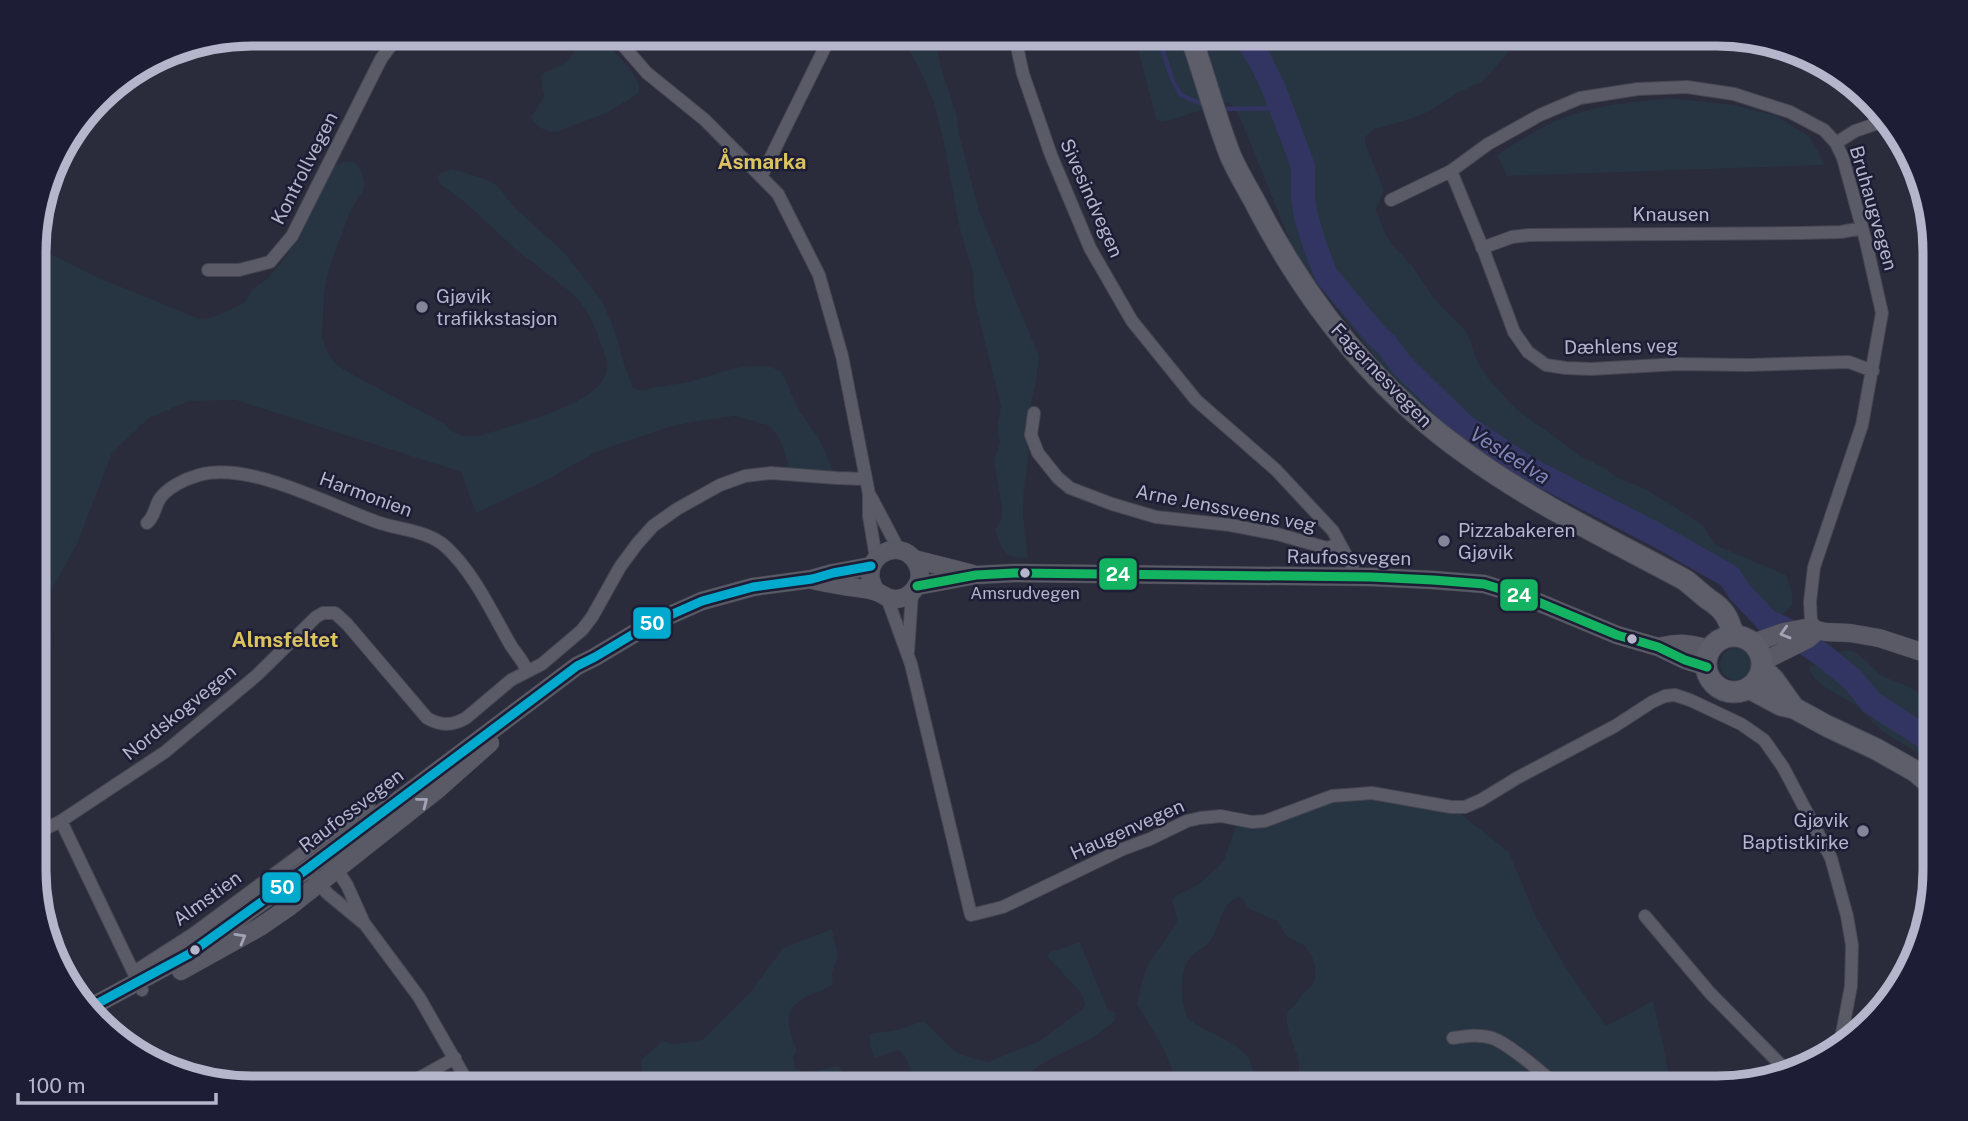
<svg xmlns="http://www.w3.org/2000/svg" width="1968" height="1121" font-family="'Public Sans',sans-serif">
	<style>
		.green { fill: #273441 }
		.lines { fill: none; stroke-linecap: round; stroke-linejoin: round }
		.stream { stroke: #323561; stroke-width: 4.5 }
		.river { stroke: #323561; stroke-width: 24 }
		.street-casing { stroke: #454651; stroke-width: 14 }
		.secondary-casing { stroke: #454651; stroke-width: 19 }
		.primary-casing { stroke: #454654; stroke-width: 23 }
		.street { stroke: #5b5b68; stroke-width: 12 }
		.secondary { stroke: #5a5a66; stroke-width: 18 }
		.primary { stroke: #5d5e6a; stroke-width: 21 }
		.bus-1-casing { stroke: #1d1e36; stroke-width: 14 }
		.bus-2-casing { stroke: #1d1e36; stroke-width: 14 }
		.bus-1 { stroke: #13b361; stroke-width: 9 }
		.bus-2 { stroke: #00a9ce; stroke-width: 9 }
		.oneway { stroke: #a3a3b7 }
		.poi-dot { fill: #848599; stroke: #1d1e36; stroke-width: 2.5 }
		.bus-dot { fill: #b5b5cb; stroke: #1d1e36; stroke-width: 2.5 }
		.labels { text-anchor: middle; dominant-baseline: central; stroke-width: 5; stroke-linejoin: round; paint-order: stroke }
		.bus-label { font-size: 17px; fill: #b5b5cb; stroke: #1d1e36 }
		.street-label { font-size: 19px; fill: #b5b5cb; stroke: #1d1e36 }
		.poi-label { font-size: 19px; fill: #b5b5cb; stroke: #1d1e36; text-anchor: start }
		.neighbourhood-label { font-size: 21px; font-weight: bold; fill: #dcc360; stroke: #1d1e36 }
		.water-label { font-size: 21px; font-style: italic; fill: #8285b8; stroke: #1d1e36 }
		.rim { fill: none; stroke: #b5b5cb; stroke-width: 9 }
		.line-badge { stroke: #1d1e36; stroke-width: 2.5 }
		.badge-label { font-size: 19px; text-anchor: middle; font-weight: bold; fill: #fff }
	</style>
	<rect width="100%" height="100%" fill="#2a2b3b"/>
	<!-- green -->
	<path class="green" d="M573 33H597C608 48 643 73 639 93L607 113 556 132C544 131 537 128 531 117L544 97 541 79 542 74C563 63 581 61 573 33Z
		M900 33H951L938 38 936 44 941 68 957 116 959 134 979 211 1039 356 1036 382 1025 430 1028 448V460L1024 490 1023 515 1028 558C1005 559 1001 550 995 530L1001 520 1002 508 994 460 1000 443 997 425 1001 407 974 299 973 273 959 226 945 148 935 106 921 72Z
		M1134 33H1521L1503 59 1482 82 1459 92 1428 112 1411 119 1375 129 1365 137V143L1383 188V193L1376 210 1385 233 1392 244 1412 266 1433 297 1460 325 1468 334 1478 363 1488 378 1516 409 1581 456 1608 470 1618 478 1646 489 1703 525 1716 545 1786 575 1792 593V605C1786 612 1782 617 1773 616L1750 588 1669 533 1632 511 1572 479 1548 480 1531 484 1526 483 1512 471 1489 460 1455 435 1442 422 1418 403 1380 363 1297 259 1241 120 1231 104 1225 102 1174 119 1162 122 1156 119Z
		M116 83 87 130 85 142 77 151 62 178 43 217 40 228 45 246 53 255 97 277 200 319 213 317 236 307 246 301 252 290 267 279 286 256 303 231 324 179 331 169 336 165 348 161 354 162 359 166 365 183 364 189 351 210 329 268 324 294 322 337 328 354 336 364 346 371 445 424C453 435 465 437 477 436 507 427 591 406 604 378 610 367 605 353 600 342 594 324 587 308 574 295L514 248 468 205 439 183 437 177 441 173 453 169 488 180 498 186 513 206 564 252 602 301 614 329 626 370 633 387 638 390H644C658 386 673 385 688 382 716 375 753 357 781 371L799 410 820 440 837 480 789 481 786 469 788 463 780 440 770 426 735 416 692 422 669 427 596 452 549 479 476 513 461 472 236 400 189 401 149 418 112 453 77 544 48 596 51 640 46 756 35 764V223L56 155 107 88Z
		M1670 98 1734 105 1777 116 1810 137 1825 165 1507 176 1497 155C1519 141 1543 125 1568 116 1601 104 1636 102 1670 98Z
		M1720 664a16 16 0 1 1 32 0a16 16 0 1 1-32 0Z
		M1849 650C1862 653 1869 666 1880 674 1891 682 1909 683 1919 694 1924 699 1928 705 1934 710V766C1919 752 1901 744 1884 732 1873 725 1866 714 1856 706 1841 694 1816 688 1809 669L1811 667 1838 653Z
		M1334 793 1448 804 1509 852 1535 915 1568 971 1606 1026 1653 1001 1666 1057 1670 1087H1297C1298 1078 1300 1068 1298 1059 1294 1044 1283 1026 1288 1010L1293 1007 1304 992 1313 984 1315 978V966L1311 954 1303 945 1287 937 1277 921 1249 909 1243 899 1239 897C1219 904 1222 927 1210 941 1205 948 1195 951 1189 959 1179 971 1180 1009 1190 1021L1235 1045 1248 1057 1260 1087H1170L1176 1081C1168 1054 1152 1028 1137 1004L1142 981 1148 964 1176 924 1177 918 1172 901 1175 896 1199 884 1223 862 1237 823Z
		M832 929 838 956 832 973 833 985C793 1004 778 1003 797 1051L793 1057 796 1069C807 1076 824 1068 837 1066L841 1069 842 1081 839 1088H628C641 1079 643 1076 641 1060L662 1041 673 1044 702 1040 748 995 783 948Z
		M1080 942 1108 1010 1116 1013 1115 1021 1091 1039 1047 1061 1006 1088H915C910 1074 911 1059 898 1050L875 1058 870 1047V1034L896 1030 924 1021 954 1051 965 1056 988 1062 1039 1041 1083 1009 1085 1004 1080 992 1047 956 1051 952Z"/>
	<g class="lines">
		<!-- stream -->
		<path class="stream" d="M1157 33 1172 79 1181 95 1206 106
			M1221 109 1281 108"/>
		<!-- river -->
		<path class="river" d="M1243 33 1260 60 1274 89 1303 166V197L1306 216 1315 246 1326 275 1377 336 1387 345 1401 364 1463 425 1529 469 1655 534 1729 576 1739 591 1767 621 1783 628 1824 656 1852 679 1872 703 1934 743"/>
		<!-- street casing -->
		<g class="street-casing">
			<path id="street" d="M377 33 393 43
				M612 33 647 73 705 120 778 194 819 275 842 356 869 494V516L876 558
				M1014 33 1023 74 1051 155 1090 248 1132 321 1196 400 1276 470 1333 531 1352 566 1354 578
				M1836 143 1855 131 1887 120
				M1451 171 1485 254 1514 332 1528 352 1546 365 1566 368 1591 369 1679 364 1747 365 1849 362 1873 371
				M761 177 832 33
				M1391 200 1451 171 1488 144 1540 115 1580 98 1638 89 1687 87 1734 94 1790 112 1824 130 1836 143 1843 158 1866 242 1882 313 1862 425 1814 567 1810 602 1811 621 1818 630
				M1482 248 1512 237 1529 235 1800 233 1841 232 1862 228
				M208 270H239L270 262 292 236 381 59 400 33
				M1034 413 1031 435 1038 453 1058 478 1070 488 1112 504 1156 517 1230 525 1277 534 1327 548 1340 544
				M871 497 899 550
				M147 523C155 516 154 509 159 500 166 488 185 479 199 475 250 461 329 505 377 522 399 530 427 530 446 547 474 573 491 611 510 644 516 654 523 660 527 671
				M887 598 911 664 971 915 1003 907 1123 849 1150 839 1187 821 1200 818 1221 816 1252 822 1265 821 1332 796 1372 793 1451 807H1465L1481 800 1517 778 1615 726 1652 702 1665 696 1675 695 1690 700 1741 724 1764 740 1783 767 1831 858 1847 916 1852 945 1851 986 1840 1044
				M908 652 912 593
				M61 821 142 990
				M35 834 61 821 165 752 257 675 316 617 323 613H335L347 624 427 718C441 726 452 726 466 718L511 680 542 664 582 630 592 617 620 567 637 544 653 526 677 509 720 485 745 476 771 473 837 478 865 479
				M332 863 347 885 364 923 419 997 471 1088
				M314 877 327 893 362 922
				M1645 916 1710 993 1786 1070
				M134 972 193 934 369 804
				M1453 1038C1466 1036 1480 1034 1492 1038 1510 1044 1543 1074 1559 1087
				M401 1088 455 1058"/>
		</g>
		<!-- secondary casing -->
		<g class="secondary-casing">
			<path id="secondary" d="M914 559 973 574
				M813 580C825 583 838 585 850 587 859 588 870 589 877 592 885 595 888 600 897 599 907 598 914 592 918 583 921 576 920 569 916 562 898 533 855 561 876 591
				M917 586 976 575 1014 573 1371 577 1433 580 1484 584 1526 597 1617 635 1658 647 1685 660 1707 667
				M1753 643 1784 632 1805 628 1826 632 1850 633 1879 638 1934 656
				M1658 647C1682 642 1687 643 1711 649
				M1762 662 1808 639 1818 630
				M181 971 260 927 289 907 437 790 490 743
				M89 1008 189 954 307 869 577 666 595 657 650 624 702 601 753 587 812 579 833 573 871 566"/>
		</g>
		<!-- primary casing -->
		<g class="primary-casing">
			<path id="primary" d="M1192 33 1194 46C1206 81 1216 118 1229 152 1236 170 1247 187 1256 204 1306 301 1375 389 1465 453 1533 503 1611 540 1685 580 1693 586 1700 593 1708 599 1725 610 1728 617 1734 636
				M1706 664a28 28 0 1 1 56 0a28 28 0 1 1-56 0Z
				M1762 668 1774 680 1794 708
				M1749 688 1781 705 1794 708 1827 726 1876 749 1915 771 1934 787"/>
		</g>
		<!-- street -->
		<use href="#street" class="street"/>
		<!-- secondary -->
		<use href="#secondary" class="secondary"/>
		<!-- primary -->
		<use href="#primary" class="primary"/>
		<!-- bus-1 casing -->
		<g class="bus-1-casing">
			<path id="bus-1" d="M917 586 976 575 1014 573 1371 577 1433 580 1484 584 1526 597 1617 635 1658 647 1685 660 1707 667"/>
		</g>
		<!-- bus-2 casing -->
		<g class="bus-2-casing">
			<path id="bus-2" d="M89 1008 189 954 307 869 577 666 595 657 650 624 702 601 753 587 812 579 833 573 871 566"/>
		</g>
		<!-- bus-1 -->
		<use href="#bus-1" class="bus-1"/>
		<!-- bus-2 -->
		<use href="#bus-2" class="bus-2"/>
	</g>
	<!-- one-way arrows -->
	<defs><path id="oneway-chevron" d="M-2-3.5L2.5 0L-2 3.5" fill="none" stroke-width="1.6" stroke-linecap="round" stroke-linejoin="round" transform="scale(1.75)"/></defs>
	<g class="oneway">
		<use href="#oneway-chevron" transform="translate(1785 633) rotate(164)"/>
		<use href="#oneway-chevron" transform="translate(423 802) rotate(-38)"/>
		<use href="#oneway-chevron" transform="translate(241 938) rotate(-30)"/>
	</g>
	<!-- markers -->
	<g class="poi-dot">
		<circle cx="422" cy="307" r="7"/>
		<circle cx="1444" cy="541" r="7"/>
		<circle cx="1863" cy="831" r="7"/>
	</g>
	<g class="bus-dot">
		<circle cx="1025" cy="573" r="6"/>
		<circle cx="1632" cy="639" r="6"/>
		<circle cx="195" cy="950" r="6"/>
	</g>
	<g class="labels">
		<!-- bus labels -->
		<g class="bus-label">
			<text x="1025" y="593">Amsrudvegen</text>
		</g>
		<!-- street labels -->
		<g class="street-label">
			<text transform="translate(304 168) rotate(-63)">Kontrollvegen</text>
			<text transform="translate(1092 198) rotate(66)">Sivesindvegen</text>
			<text transform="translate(1874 208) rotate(74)">Bruhaugvegen</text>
			<text x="1671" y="214">Knausen</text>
			<text transform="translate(1621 346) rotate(-1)">Dæhlens veg</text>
			<text transform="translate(1382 375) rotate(46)">Fagernesvegen</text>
			<text transform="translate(366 494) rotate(20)">Harmonien</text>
			<text transform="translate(1226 508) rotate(11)">Arne Jenssveens veg</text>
			<text transform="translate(1349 557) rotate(1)">Raufossvegen</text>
			<text transform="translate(179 712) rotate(-39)">Nordskogvegen</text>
			<text transform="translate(351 810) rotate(-37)">Raufossvegen</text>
			<text transform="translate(1127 829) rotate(-24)">Haugenvegen</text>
			<text transform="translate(207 898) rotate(-36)">Almstien</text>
		</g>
		<!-- poi labels -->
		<g class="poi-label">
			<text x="436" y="296">Gjøvik<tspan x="436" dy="22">trafikkstasjon</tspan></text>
			<text x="1458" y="530">Pizzabakeren<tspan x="1458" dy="22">Gjøvik</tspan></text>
			<text x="1849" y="820" text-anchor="end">Gjøvik<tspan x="1849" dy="22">Baptistkirke</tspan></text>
		</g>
		<!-- neighbourhood labels -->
		<g class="neighbourhood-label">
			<text x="762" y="161">Åsmarka</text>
			<text x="285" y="639">Almsfeltet</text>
		</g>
		<!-- water labels -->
		<g class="water-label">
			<text transform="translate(1510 455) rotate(32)">Vesleelva</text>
		</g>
	</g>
	<!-- crop -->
	<path d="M0 0H1968V1121H0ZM252 46H1717A206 206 0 0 1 1923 252V870A206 206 0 0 1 1717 1076H252A206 206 0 0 1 46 870V252A206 206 0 0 1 252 46Z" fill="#1d1e36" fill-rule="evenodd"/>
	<path class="rim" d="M252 46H1717A206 206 0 0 1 1923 252V870A206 206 0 0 1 1717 1076H252A206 206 0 0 1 46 870V252A206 206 0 0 1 252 46Z"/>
	<g class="line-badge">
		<rect x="1098" y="557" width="40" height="34" rx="7" fill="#13b361"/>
		<rect x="1499" y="578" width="40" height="34" rx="7" fill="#13b361"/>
		<rect x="632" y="606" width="40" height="34" rx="7" fill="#00a9ce"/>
		<rect x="261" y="871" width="41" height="33" rx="7" fill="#00a9ce"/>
	</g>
	<g class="badge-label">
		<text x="1118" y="581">24</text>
		<text x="1519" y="602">24</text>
		<text x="652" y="630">50</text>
		<text x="282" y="894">50</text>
	</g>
	<!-- scale -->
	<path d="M18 1093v10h198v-10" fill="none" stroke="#b5b5cb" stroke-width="3.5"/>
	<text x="28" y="1093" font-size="21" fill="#b5b5cb" stroke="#1d1e36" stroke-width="5" paint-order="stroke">100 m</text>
</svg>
